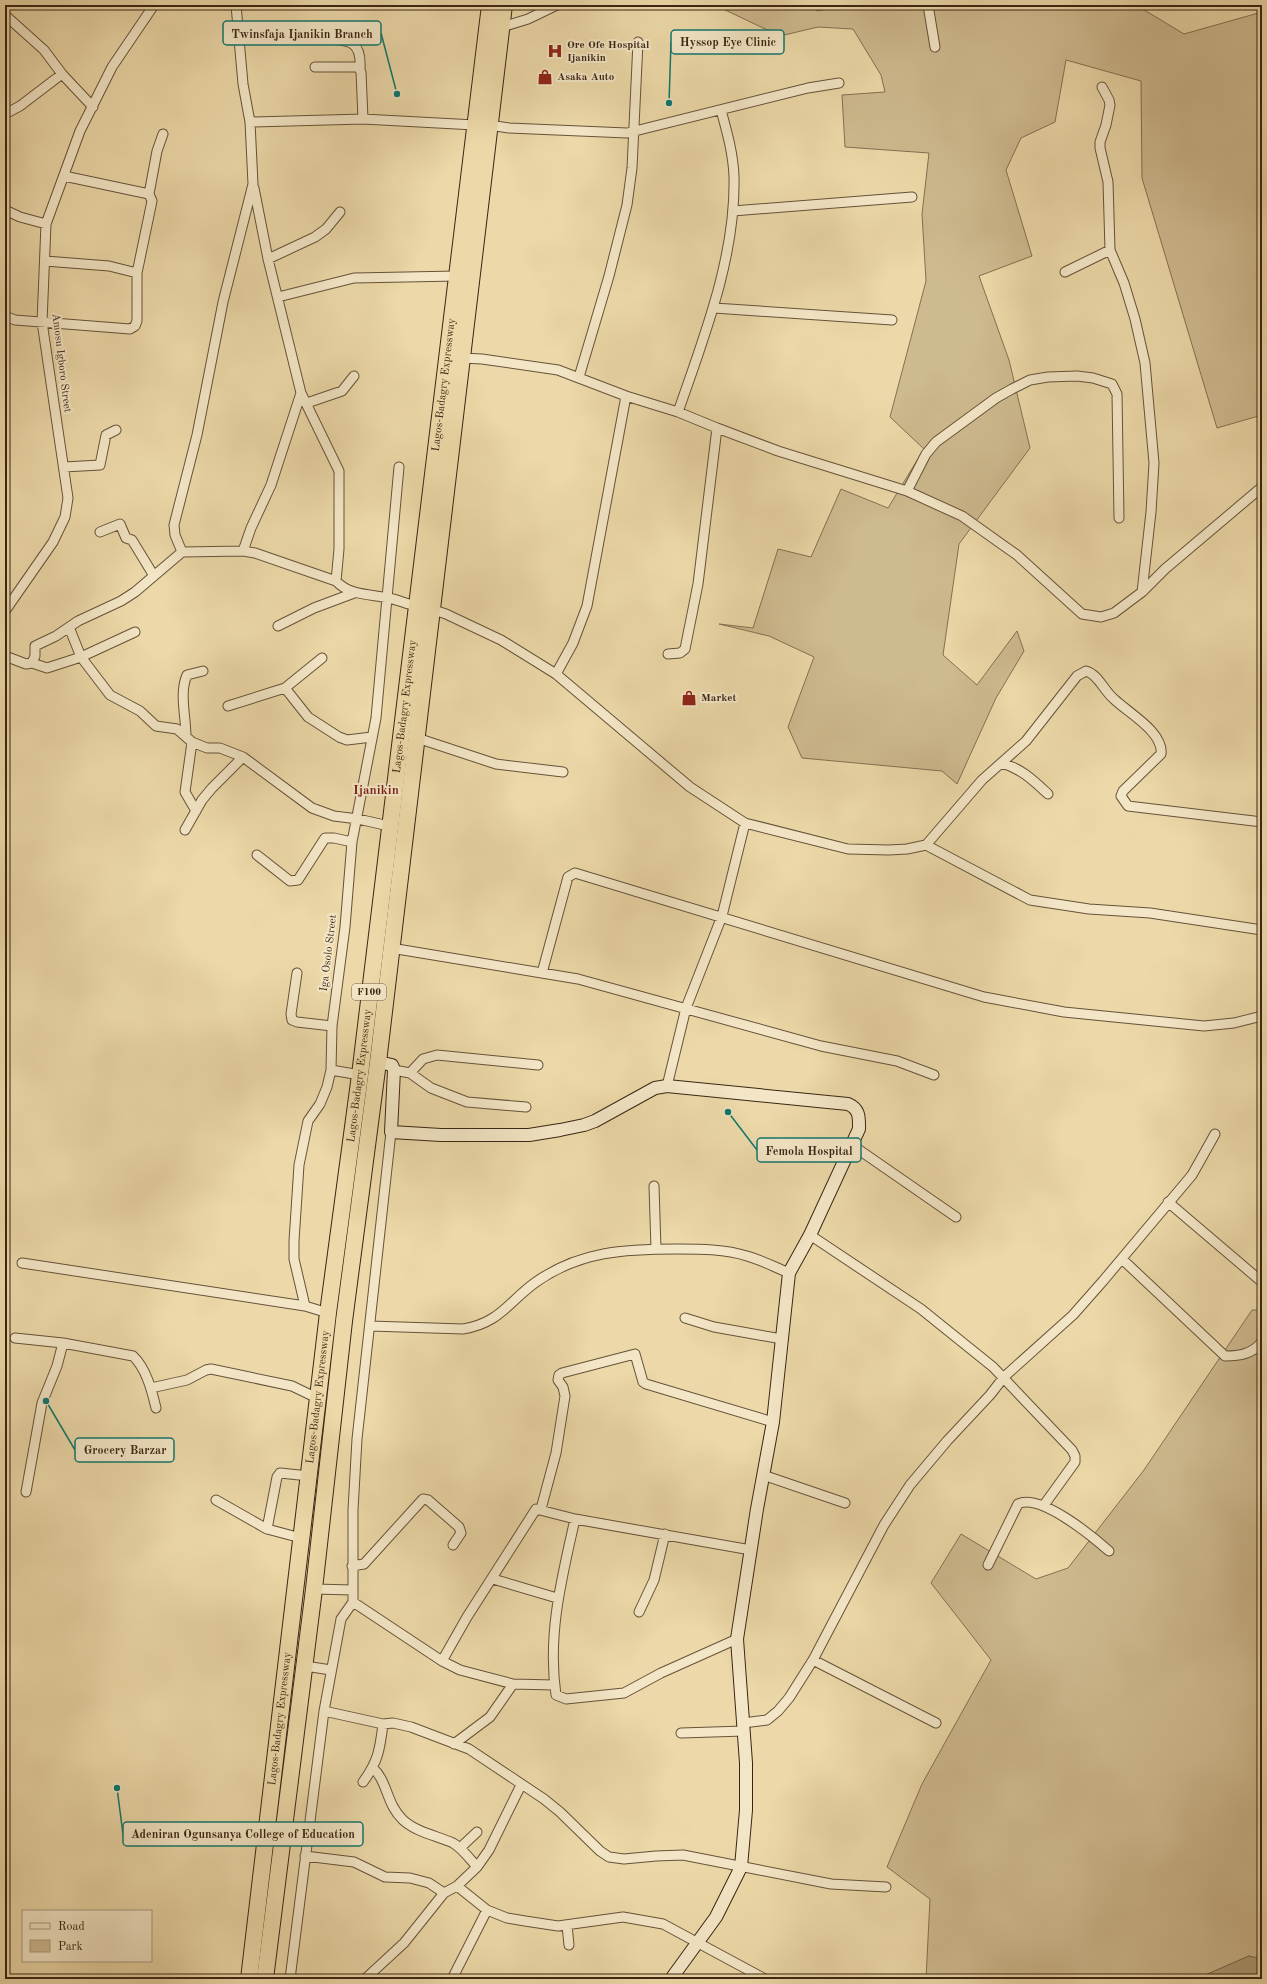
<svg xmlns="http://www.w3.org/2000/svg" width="1267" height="1984" font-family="'Old Standard TT',serif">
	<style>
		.green { fill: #ceba8f; stroke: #847052 }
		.water { fill: #af9b76; stroke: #806c4f }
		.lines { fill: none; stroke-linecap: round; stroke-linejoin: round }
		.street-casing { stroke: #665239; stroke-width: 11 }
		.secondary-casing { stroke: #3a2514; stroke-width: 14 }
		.highway-casing { stroke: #3a2514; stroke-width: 18 }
		.street { stroke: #f3e6c6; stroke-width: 9 }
		.secondary { stroke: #f3e6c6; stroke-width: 12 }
		.highway { stroke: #ecd8a8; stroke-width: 16 }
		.labels { text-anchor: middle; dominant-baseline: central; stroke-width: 4; stroke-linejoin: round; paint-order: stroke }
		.shield { fill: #f3e6c6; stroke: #725f49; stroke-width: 1 }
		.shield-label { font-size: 10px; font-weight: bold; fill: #3a2514 }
		.poi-label { font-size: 11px; font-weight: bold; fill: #3a2514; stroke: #f3e6c6; text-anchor: start }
		.street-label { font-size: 11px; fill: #3a2514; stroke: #f3e6c6 }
		.quarter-label { font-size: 13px; font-weight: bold; fill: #7a1f14; stroke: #f3e6c6 }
		.leader { fill: none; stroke: #0f766e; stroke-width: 1.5 }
		.callout-dot { fill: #0f766e; stroke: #f3e6c6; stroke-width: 1.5 }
		.callout { fill: #f3e6c6; stroke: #0f766e; stroke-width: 1.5 }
		.callout-label { font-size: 12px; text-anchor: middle; font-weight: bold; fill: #3a2514 }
	</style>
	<rect width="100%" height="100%" fill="#ecd8a8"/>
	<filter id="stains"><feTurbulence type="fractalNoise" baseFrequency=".005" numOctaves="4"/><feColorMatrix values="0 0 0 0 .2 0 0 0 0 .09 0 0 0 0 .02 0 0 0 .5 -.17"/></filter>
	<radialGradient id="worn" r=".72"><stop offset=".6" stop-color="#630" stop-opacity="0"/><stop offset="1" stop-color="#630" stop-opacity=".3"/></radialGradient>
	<!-- green -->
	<path class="green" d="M720 5H812L817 11 848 5H1136L1184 34 1262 12V415L1217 428 1142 178 1141 81 1066 60 1055 122 1021 138 1006 170 1032 256 979 276 1009 360 1030 448 959 544 943 655 977 685 1017 631 1024 651 996 698 957 784 942 771 802 758 788 727 814 657 769 636 719 624 753 628 778 549 811 557 841 489 888 508 924 449 890 417 926 281 922 214 929 153 845 147 842 95 885 92 881 75 853 29 818 27 780 36 721 8Z
		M1252 1310H1262V1959L1249 1956 1196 1979H926L930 1899 887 1867 922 1784 991 1660 931 1583 961 1534 1036 1579 1068 1568 1144 1470Z"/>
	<!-- water -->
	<path class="water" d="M1249 1956 1262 1959V1979H1196Z"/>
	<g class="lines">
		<!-- street casing -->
		<g class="street-casing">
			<path id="street" d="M236 5 243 84 250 122 253 184 223 302 197 435 174 525 175 535 182 552 243 551 255 553 336 581C350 596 370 594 389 598 398 600 407 604 416 606
				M928 5 935 47
				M5 15 44 50 62 74 93 107
				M502 27 528 19 557 5
				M320 38C346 41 362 37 360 69
				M315 67H358L361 72 363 119
				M1102 87 1109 100 1110 105 1106 125 1100 142V148L1108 182 1110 250 1124 283 1135 319 1145 363 1154 463 1151 512 1142 592
				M5 114 20 106 62 74
				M250 122 363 119 475 125
				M489 125 509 128 627 133 808 88 839 83
				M64 176 149 194 152 201 137 273
				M254 188 268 259 301 393 339 471V549L336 581
				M149 194 157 151 163 134
				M5 210 20 217 46 224
				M733 211 912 197
				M268 259 315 237 326 229 340 212
				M1065 272 1110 250
				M278 297 354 278 457 276
				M714 308 892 320
				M5 316 15 320 130 329 135 326 137 321V273L109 266 45 261
				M461 358 482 359 558 370 626 396 678 412 717 428 778 451 907 491 962 516 1017 555 1082 614 1101 617 1114 613 1142 592 1165 569 1262 487
				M579 377 609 276 627 205 632 168 638 42
				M307 403 342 391 354 376
				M678 412C704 337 736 256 734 176 733 153 727 132 721 110
				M64 467 100 465 106 435 116 430
				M907 491 926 454 936 442 996 398 1012 389 1030 380 1048 377 1077 376 1093 378 1112 384 1117 394 1119 518
				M100 532 120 524 126 538 132 540 154 576
				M243 551 251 528 271 485 301 393
				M431 609 446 614 501 640 556 674 690 787 745 823 848 849 889 850 907 849 926 845 1030 900 1089 909 1150 913 1262 930
				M5 611 53 542 65 517 68 498 42 322 46 224 80 131 112 67 154 5
				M278 626 314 608 354 593
				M69 627 81 657 110 695 140 711 156 726 177 729 192 742 207 748H220L243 757 312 808 334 816 358 819 389 826
				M668 654 680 653 685 649 698 584 717 428
				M5 656 26 664 32 663 35 656V646L56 636 78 621 121 601 135 592 182 552
				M32 663 47 668 81 657 135 632
				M556 674 573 643 587 606 626 396
				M285 688 308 717 339 737 347 740 372 737
				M228 706 285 688 322 658
				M186 737C186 716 179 693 187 675L203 671
				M417 738 496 764 563 772
				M192 742 185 792 196 811
				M1001 763C1021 768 1034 781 1048 794
				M185 830 202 800 212 788 243 757
				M926 845 982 780 1026 741 1077 676 1086 671C1098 674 1104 691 1114 699 1127 712 1164 732 1161 754L1123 791 1121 796 1128 806 1262 822
				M257 855 290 881 298 880 325 838H334L352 842
				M391 948 578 979 821 1046 897 1061 934 1075
				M297 973 291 1014 292 1020 297 1022 332 1026
				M542 973 568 877 575 873 984 997 1064 1012 1204 1026 1234 1023 1262 1016
				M331 1070 360 1075
				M394 1070 410 1073 431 1088 467 1102 526 1107
				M410 1073 423 1059 437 1055 538 1065
				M667 1086 686 1008 722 916 745 823
				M852 1145 956 1217
				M654 1186 656 1249
				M1168 1202 1262 1282
				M810 1235 921 1309 993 1367 1072 1450 1075 1456V1462L1044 1505
				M1122 1259 1225 1356C1240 1356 1252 1354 1262 1342
				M22 1263 305 1306 328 1313
				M305 1306 294 1259V1241L299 1165 308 1121 320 1104 327 1087 331 1070 332 1026 345 927 352 842 376 718 399 467
				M685 1318 714 1327 782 1339
				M370 1326 463 1329C500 1323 508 1302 536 1282 580 1251 625 1249 678 1249 700 1249 725 1249 747 1256 761 1260 775 1267 789 1273
				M15 1338 63 1343
				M151 1388 187 1380 206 1370 211 1369 292 1386 319 1399
				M763 1475 845 1503
				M26 1492 42 1403 57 1366 63 1343 133 1356C146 1368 152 1391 156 1408
				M216 1500 267 1529
				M541 1509 556 1453 565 1396 563 1387 558 1380 559 1375 562 1373 635 1354 643 1382 646 1384 773 1422
				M575 1519C562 1577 547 1635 556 1695L566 1699 624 1693 661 1673 737 1639
				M301 1538 267 1529 277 1477 280 1473 309 1476
				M988 1565 1018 1504C1040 1493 1092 1536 1109 1551
				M352 1566 364 1564 423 1499 428 1500 459 1527 461 1533 453 1545
				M493 1579 557 1598
				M314 1589 353 1590
				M353 1602 442 1661 460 1670 513 1684 554 1685
				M639 1612 654 1580 665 1534
				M813 1660 936 1723
				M442 1661 467 1617 536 1509 575 1519 751 1550
				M305 1666 331 1670
				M324 1711 383 1724 393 1723 411 1727 469 1749 544 1799 560 1812 600 1851 609 1857 624 1859 656 1856 683 1855 831 1884 886 1887
				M743 1723 767 1720 778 1711 789 1698 813 1660 884 1525 910 1485 947 1441 990 1395 1004 1377 1073 1315 1103 1281 1192 1175 1215 1134
				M681 1733 744 1731
				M454 1744 490 1717 513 1684
				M373 1768C388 1782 386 1804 403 1820 416 1832 437 1836 453 1843 462 1848 470 1859 477 1867
				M363 1782C378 1762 380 1749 383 1724
				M460 1848 477 1832
				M305 1856 354 1862 385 1877 410 1878 429 1883 444 1893
				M457 1886 487 1910 507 1918 525 1921 558 1926 623 1917 663 1924 765 1979
				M567 1925 569 1945
				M290 1979 324 1711 341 1619 353 1602V1510L357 1439 391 1132
				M365 1979 404 1943 444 1893 457 1886 477 1867 489 1850 521 1785
				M452 1979 487 1910"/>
		</g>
		<!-- secondary casing -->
		<g class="secondary-casing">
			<path id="secondary" d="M378 1062 392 1065 394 1070 391 1132 441 1135H529L560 1130 584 1125 595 1121 655 1088 667 1086 848 1104C860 1109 859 1118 859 1129L810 1235 789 1273 773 1422 757 1509 737 1639 746 1763V1810L741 1867 716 1917 671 1979"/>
		</g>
		<!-- highway casing -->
		<g class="highway-casing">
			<g id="highway">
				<path id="s1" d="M249 1979 328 1313 360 1075 490 5"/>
				<path d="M265 1979 314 1589 344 1321 378 1062 504 5"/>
			</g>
		</g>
		<!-- street -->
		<use href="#street" class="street"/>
		<!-- secondary -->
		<use href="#secondary" class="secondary"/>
		<!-- highway -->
		<use href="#highway" class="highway"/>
	</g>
	<!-- icons -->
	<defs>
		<g id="hospital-bare" transform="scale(1.2)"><path d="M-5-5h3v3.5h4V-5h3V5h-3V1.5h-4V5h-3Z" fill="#8f2418" stroke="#f3e6c6" stroke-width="2.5" paint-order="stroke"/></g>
		<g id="shop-bare" transform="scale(1.2)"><path d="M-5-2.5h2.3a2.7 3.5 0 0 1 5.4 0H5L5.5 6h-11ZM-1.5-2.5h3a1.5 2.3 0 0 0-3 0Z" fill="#8f2418" stroke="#f3e6c6" stroke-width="2.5" paint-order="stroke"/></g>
	</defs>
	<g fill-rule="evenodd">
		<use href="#hospital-bare" x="555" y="51"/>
		<use href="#shop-bare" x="545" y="77"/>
		<use href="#shop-bare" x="689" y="698"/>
	</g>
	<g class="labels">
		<!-- shield labels -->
		<rect class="shield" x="352" y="984" width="34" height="16" rx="3"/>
		<g class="shield-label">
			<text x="369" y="992">F100</text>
		</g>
		<!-- poi labels -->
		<g class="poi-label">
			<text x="567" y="45">Ore Ofe Hospital<tspan x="567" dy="13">Ijanikin</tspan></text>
			<text x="557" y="77">Asaka Auto</text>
			<text x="701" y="698">Market</text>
		</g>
		<!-- street labels -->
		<g class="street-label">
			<text transform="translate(61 363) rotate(83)">Amosu Igboro Street</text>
			<text stroke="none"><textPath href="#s1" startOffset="1606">Lagos-Badagry Expressway</textPath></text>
			<text stroke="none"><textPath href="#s1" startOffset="1282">Lagos-Badagry Expressway</textPath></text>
			<text transform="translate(329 953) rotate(-83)">Iga Osolo Street</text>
			<text stroke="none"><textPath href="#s1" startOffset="910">Lagos-Badagry Expressway</textPath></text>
			<text stroke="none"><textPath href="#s1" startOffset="586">Lagos-Badagry Expressway</textPath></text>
			<text stroke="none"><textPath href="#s1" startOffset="262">Lagos-Badagry Expressway</textPath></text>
		</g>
		<!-- quarter labels -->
		<g class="quarter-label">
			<text x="376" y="790">Ijanikin</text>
		</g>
	</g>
	<!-- callouts -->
	<path class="leader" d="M397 94L381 33M669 103L671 42M728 1112L757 1150M46 1401L75 1450M117 1788L123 1834"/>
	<g class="callout-dot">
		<circle cx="397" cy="94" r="4"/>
		<circle cx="669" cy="103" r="4"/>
		<circle cx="728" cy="1112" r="4"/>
		<circle cx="46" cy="1401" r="4"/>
		<circle cx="117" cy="1788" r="4"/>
	</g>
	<g class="callout">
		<rect x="223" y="21" width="158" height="24" rx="4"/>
		<rect x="671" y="30" width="113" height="24" rx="4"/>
		<rect x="757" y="1138" width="104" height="24" rx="4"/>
		<rect x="75" y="1438" width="99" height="24" rx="4"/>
		<rect x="123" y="1822" width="240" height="24" rx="4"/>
	</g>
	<g class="callout-label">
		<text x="302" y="38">Twinsfaja Ijanikin Branch</text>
		<text x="728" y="46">Hyssop Eye Clinic</text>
		<text x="809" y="1155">Femola Hospital</text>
		<text x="125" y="1454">Grocery Barzar</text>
		<text x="243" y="1838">Adeniran Ogunsanya College of Education</text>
	</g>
	<!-- margin -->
	<rect width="1267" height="1984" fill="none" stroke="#ecd8a8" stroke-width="20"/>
	<rect x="6" y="6" width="1255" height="1972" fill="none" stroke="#3a2514" stroke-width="2"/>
	<rect x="10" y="10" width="1247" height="1964" fill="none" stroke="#3a2514"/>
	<!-- legend -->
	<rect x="22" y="1910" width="130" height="52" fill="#f3e6c6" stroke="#a9997f"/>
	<rect x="30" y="1923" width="20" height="6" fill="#f3e6c6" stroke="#a9997f"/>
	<text x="58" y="1930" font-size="12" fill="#3a2514">Road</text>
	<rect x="30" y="1940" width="20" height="12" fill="#ceba8f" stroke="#a9997f"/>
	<text x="58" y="1950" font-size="12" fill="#3a2514">Park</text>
	<rect width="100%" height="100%" filter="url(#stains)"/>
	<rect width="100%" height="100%" fill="url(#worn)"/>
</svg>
